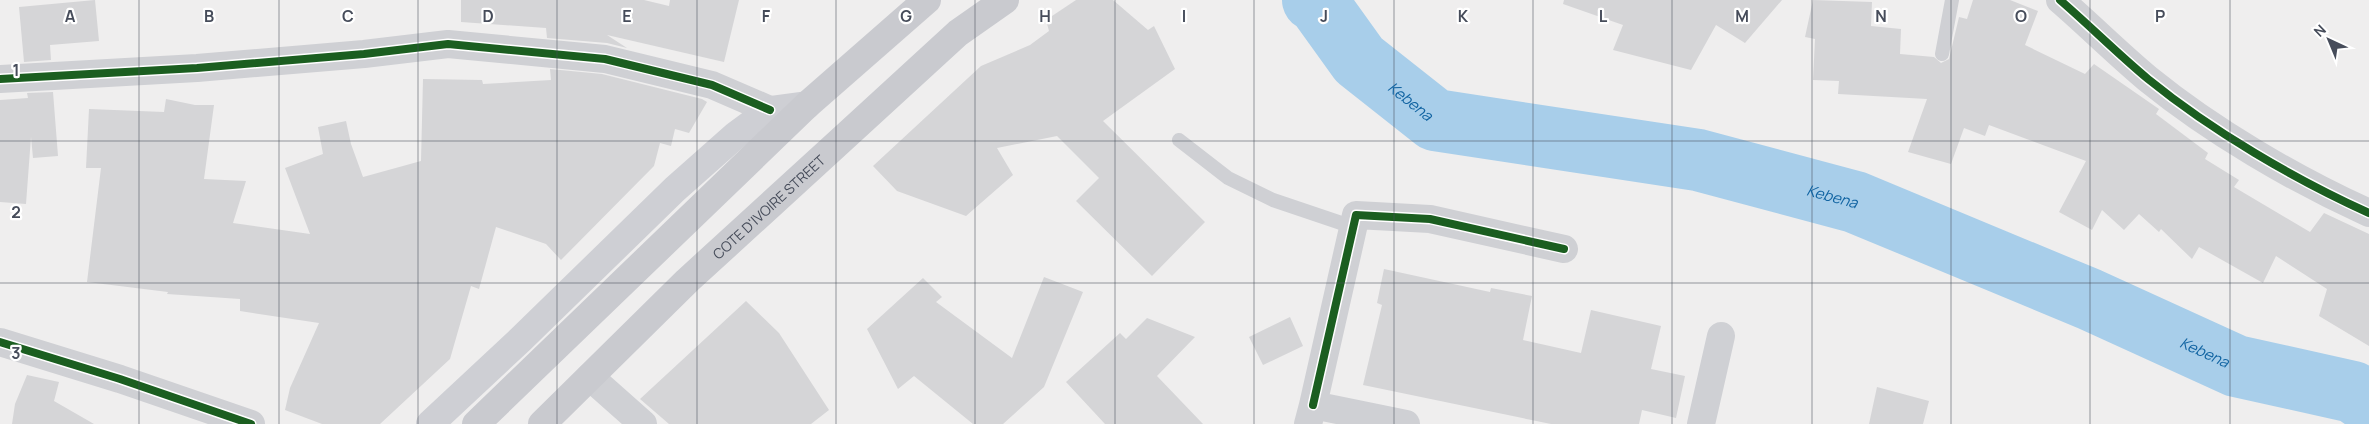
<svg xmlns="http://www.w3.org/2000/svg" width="2369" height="424" font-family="Manrope,sans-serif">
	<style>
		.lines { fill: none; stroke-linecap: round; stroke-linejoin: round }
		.river { stroke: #a8ceea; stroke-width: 62 }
		.building { fill: #d5d5d7 }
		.service { stroke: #cfd0d4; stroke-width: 14 }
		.minor { stroke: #cfd0d4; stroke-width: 28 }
		.secondary { stroke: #cecfd4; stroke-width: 28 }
		.primary { stroke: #c9cacf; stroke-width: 28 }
		.cycleway-casing { stroke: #fff; stroke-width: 11 }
		.cycleway { stroke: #1b5e20; stroke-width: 8 }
		.grid { fill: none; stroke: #464c5a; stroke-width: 1; stroke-opacity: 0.55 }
		.labels { text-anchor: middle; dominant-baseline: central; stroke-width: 4.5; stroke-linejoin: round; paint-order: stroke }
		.street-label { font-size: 14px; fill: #464c5a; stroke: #fff }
		.water-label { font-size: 15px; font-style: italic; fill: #1164a2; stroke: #fff }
		.grid-label { font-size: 16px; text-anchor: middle; font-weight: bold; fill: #464c5a; stroke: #fff; stroke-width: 4.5; stroke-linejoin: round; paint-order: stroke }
	</style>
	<rect width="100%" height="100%" fill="#efeeee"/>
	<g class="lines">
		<!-- river -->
		<path class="river" id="s1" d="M1313 0 1318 3 1359 60 1435 120 1698 160 1855 202 2089 299 2236 366 2353 392 2369 403"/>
	</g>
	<!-- building -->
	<path class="building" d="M95 0 99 41 50 45 51 60 24 62 19 7Z
		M461 0H644L669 6 670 0H739L724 62 607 35 627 48 607 43 547 38 546 28 461 22Z
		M1076 0H1113L1148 30 1154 26 1175 69 1103 121 1205 222 1152 276 1076 201 1099 178 1057 136 997 148 1013 175 966 216 897 191 873 166 981 66 1030 45 1049 31 1046 20Z
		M1564 0H1782L1745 43 1716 25 1691 70 1613 50 1623 25 1563 4Z
		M1813 0 1872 2 1871 26 1901 29 1900 54 1934 57 1941 63 1949 59 1959 17 1967 19 1973 0H2010L2038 11 2025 45 2085 74 2094 64 2159 109 2156 114 2208 153 2205 159 2239 180 2234 187 2310 232 2324 213 2369 234V346L2319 316 2327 289 2276 256 2263 283 2199 247 2192 259 2161 229 2159 232 2139 214 2124 230 2102 210 2092 230 2059 212 2086 161 1989 125 1985 136 1964 128 1951 164 1908 152 1927 99 1838 94 1839 81 1813 80 1815 39 1805 37Z
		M550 69 602 74 702 99 707 102 689 133 675 129 671 146 660 143 654 166 561 260 546 244 496 227 479 289 471 286 450 359 380 424H322L285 410 290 388 319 323 240 311V299L167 294 168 292 87 282 101 168H86L89 109 164 112 166 99 195 105H214L204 179 246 181 233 223 310 234 285 168 323 154 318 127 346 121 351 144 363 177 421 161 423 79 482 80 483 84 551 80Z
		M53 92 58 156 33 158 31 137 26 204 0 202V100L28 98 27 93Z
		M1384 269 1490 292 1491 288 1532 296 1523 340 1581 353 1591 310 1661 326 1651 369 1685 376 1676 418 1642 410 1639 424H1551L1363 385 1382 305 1377 303Z
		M1044 277 1083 292 1044 387 1003 424H973L914 376 898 389 867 329 923 278 942 297 936 302 1012 358Z
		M746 301 779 333 829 410 811 424H669L640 399Z
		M1290 317 1303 346 1263 365 1249 337Z
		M1147 318 1195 337 1157 376 1203 424H1105L1066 382 1120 333 1126 339Z
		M27 375 59 382 54 401 94 424H12L15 404Z
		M1877 387 1929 401 1923 424H1869Z"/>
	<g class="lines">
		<!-- service -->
		<path class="service" d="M1942 54 1952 0
			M1179 140 1228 178 1273 200 1353 227"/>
		<!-- minor -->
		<path class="minor" d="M2060 0C2090 26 2118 54 2148 79 2212 131 2294 179 2369 213
			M0 79 197 68 364 54 448 44 605 59 712 85 770 110
			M0 342 120 379 251 424
			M590 377 643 424
			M1313 405 1356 215 1430 219 1564 249
			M1308 424 1313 405 1406 424
			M1701 424 1721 336"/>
		<!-- secondary -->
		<path class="secondary" d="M430 424 520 340 675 189 736 135 770 110 807 105"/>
		<!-- primary -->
		<g class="primary">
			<path d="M476 424 807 105 927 0"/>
			<path id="s2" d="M542 424 687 281 838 143 958 33 1005 0"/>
		</g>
		<!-- cycleway casing -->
		<g class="cycleway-casing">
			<path id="cycleway" d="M2060 0C2090 26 2118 54 2148 79 2212 131 2294 179 2369 213
				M0 79 197 68 364 54 448 44 605 59 712 85 770 110
				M0 342 120 379 251 424
				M1313 405 1356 215 1430 219 1564 249"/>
		</g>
		<!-- cycleway -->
		<use href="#cycleway" class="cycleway"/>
	</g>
	<!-- grid -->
	<path class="grid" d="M139 0V424M279 0V424M418 0V424M557 0V424M697 0V424M836 0V424M975 0V424M1115 0V424M1254 0V424M1394 0V424M1533 0V424M1672 0V424M1812 0V424M1951 0V424M2090 0V424M2230 0V424M0 141H2369M0 283H2369"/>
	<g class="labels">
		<!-- street labels -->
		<g class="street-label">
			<text stroke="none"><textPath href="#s2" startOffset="314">COTE D'IVOIRE STREET</textPath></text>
		</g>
		<!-- water labels -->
		<g class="water-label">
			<text stroke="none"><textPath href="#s1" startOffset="142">Kebena</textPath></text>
			<text stroke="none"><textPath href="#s1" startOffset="578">Kebena</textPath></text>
			<text stroke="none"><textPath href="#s1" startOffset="982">Kebena</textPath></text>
		</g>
	</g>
	<g class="grid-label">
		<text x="70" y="22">A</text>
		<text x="209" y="22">B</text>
		<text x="348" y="22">C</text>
		<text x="488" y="22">D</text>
		<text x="627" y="22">E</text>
		<text x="766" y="22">F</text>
		<text x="906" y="22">G</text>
		<text x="1045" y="22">H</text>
		<text x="1184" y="22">I</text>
		<text x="1324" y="22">J</text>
		<text x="1463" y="22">K</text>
		<text x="1603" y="22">L</text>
		<text x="1742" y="22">M</text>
		<text x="1881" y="22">N</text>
		<text x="2021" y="22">O</text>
		<text x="2160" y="22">P</text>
		<text x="16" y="76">1</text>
		<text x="16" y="218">2</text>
		<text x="16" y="359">3</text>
	</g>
	<!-- north arrow -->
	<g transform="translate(2329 40) rotate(316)" stroke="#ffffff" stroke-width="4" paint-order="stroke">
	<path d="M0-4L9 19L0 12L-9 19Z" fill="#464c5a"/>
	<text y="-8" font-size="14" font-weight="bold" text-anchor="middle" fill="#464c5a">N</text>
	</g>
</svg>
